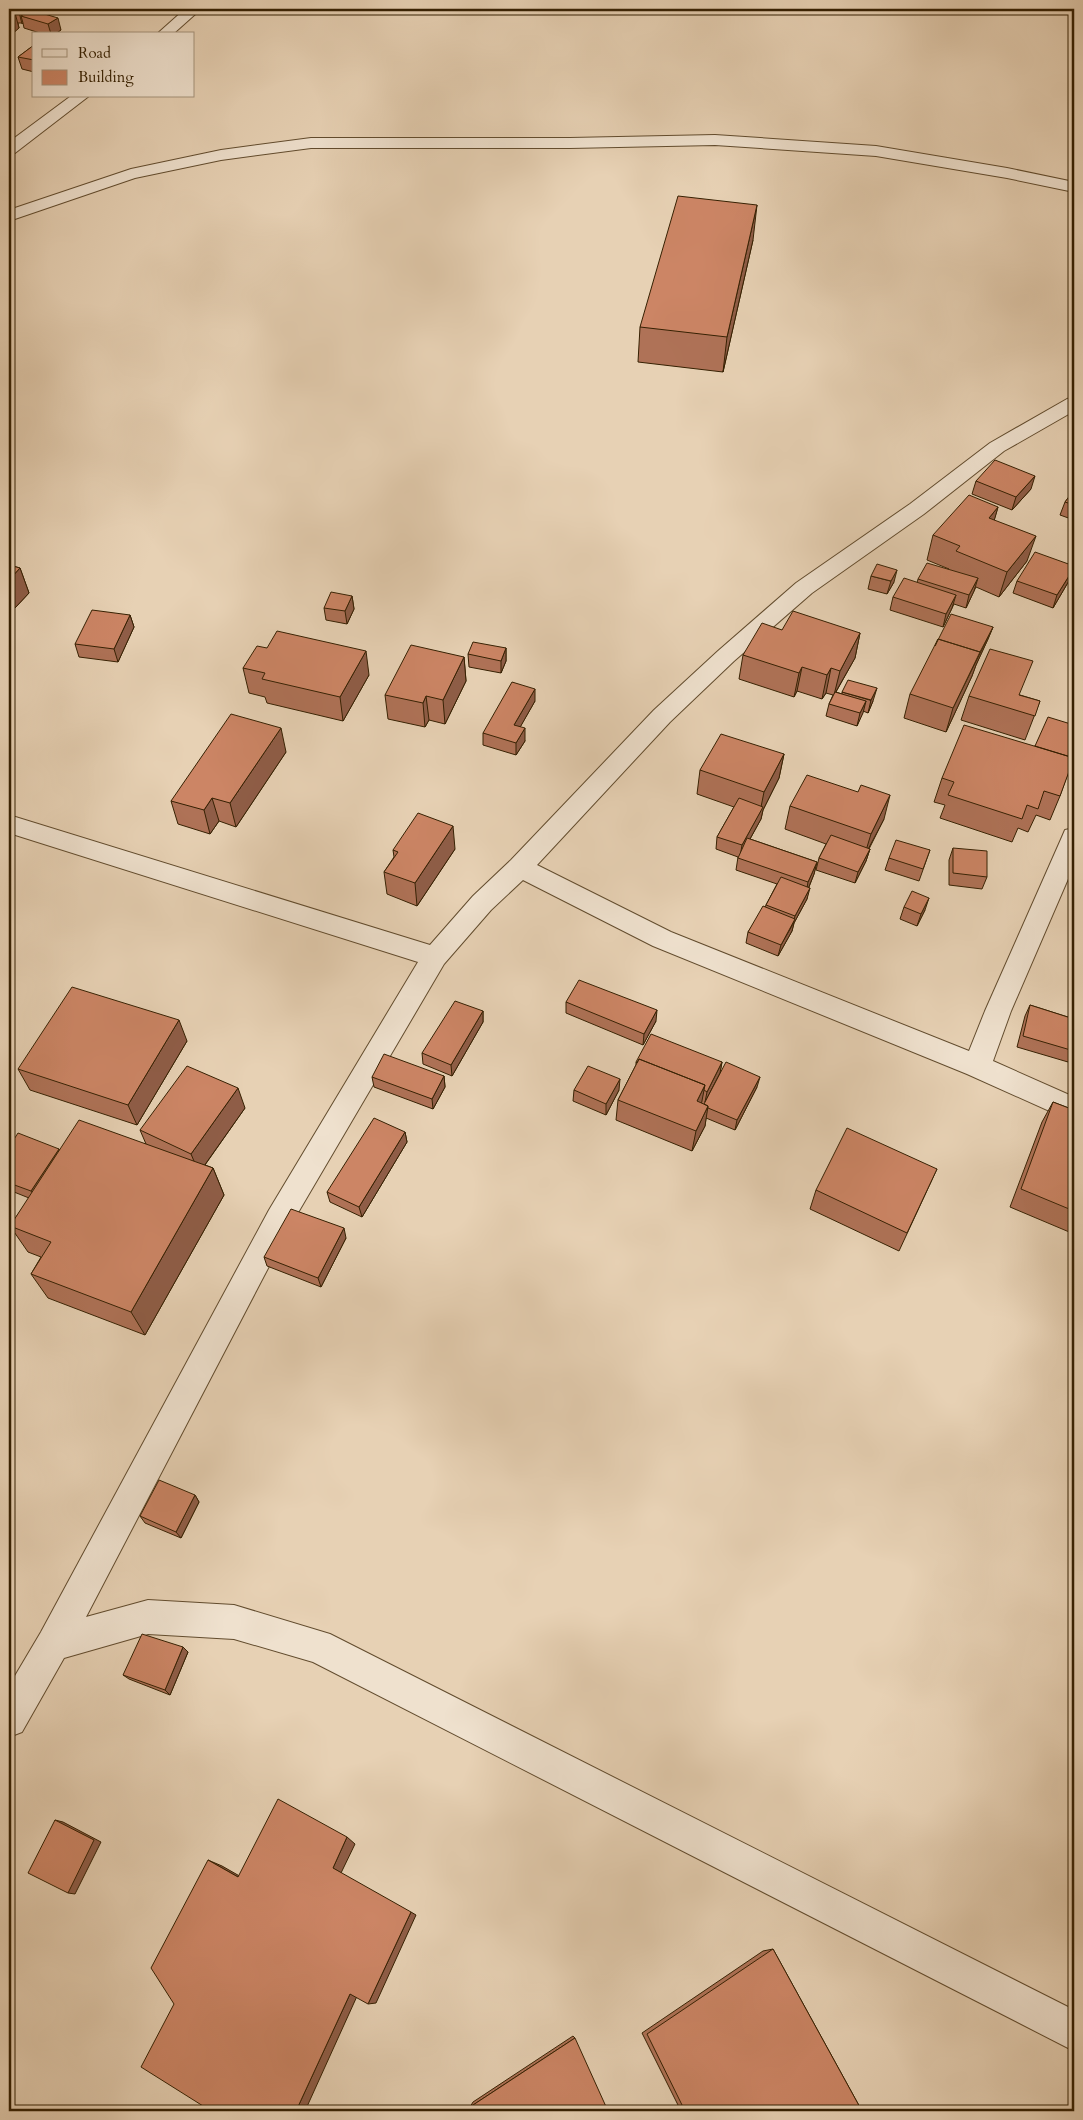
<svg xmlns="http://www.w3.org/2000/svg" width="1083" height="2120" font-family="Cardo,serif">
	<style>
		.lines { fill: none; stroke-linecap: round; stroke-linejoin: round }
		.street-casing { stroke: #624c2e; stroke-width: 2 }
		.street { fill: #efe1ce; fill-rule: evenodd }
		.wall { fill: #af7257; stroke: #352002 }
		.shaded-wall { fill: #8f5d47; stroke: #352002 }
		.building { fill: #cc8565; stroke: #352002 }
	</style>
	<rect width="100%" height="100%" fill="#e7d1b4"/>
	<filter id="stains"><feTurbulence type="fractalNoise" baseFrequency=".004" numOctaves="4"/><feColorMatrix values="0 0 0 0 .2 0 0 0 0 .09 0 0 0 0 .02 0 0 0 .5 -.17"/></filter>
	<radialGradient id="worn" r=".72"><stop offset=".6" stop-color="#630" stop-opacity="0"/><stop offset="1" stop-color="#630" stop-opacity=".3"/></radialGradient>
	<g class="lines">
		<!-- street casing -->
		<g class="street-casing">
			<path id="street" d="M185 9H201L173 34H157Z
				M71 96H89L15 153 9 155V142Z
				M715 135 876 146 1007 168 1074 182V192L1007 178 876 156 715 145 570 148H311L221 160 135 178 9 221V210L131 169 221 150 311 138H570Z
				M1074 397V411L1004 451 924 514 812 593 734 661 670 722 537 865 671 932 969 1051 985 1011 1062 837 1065 830 1074 828V865L1011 1011 993 1061 1074 1097V1122L967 1074 653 946 523 880 491 910 444 964 289 1228 86 1617 148 1600 234 1605 330 1634 1074 2010V2051L313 1662 234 1639 148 1634 64 1658 22 1732 9 1737V1686L41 1632 269 1210 418 962 9 833V815L430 945 473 896 511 860 654 710 718 651 796 583 910 504 990 443 1067 399Z"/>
		</g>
		<!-- street -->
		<use href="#street" class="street"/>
	</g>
	<!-- wall -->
	<path class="wall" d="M9 9H42L38 12 61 30 55 34H43L24 28 23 23H18L19 28Z
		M34 45V72L22 69 18 57Z
		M753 240 723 372 638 362 640 327Z
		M1074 474V481H1072Z
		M976 481 1031 489 1012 510 972 494Z
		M1074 490V520L1060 515 1065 502Z
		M998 507 994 520 1027 561 999 597 976 587 974 591 966 608 954 604 943 627 890 610 893 597 917 583 918 579 949 569 927 560 933 535Z
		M9 565 20 568 29 593 14 609 9 607Z
		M871 576 894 582 887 594 868 589Z
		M1070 579 1053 608 1013 593 1017 581Z
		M352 596 354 609 347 624 326 620 324 608Z
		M130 615 134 627 118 662 79 657 75 644Z
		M993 627 988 639 976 665 972 676 946 732 904 718 910 694Z
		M782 630 860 633 855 658 836 692 842 694V692L873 701 868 713 863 711 857 726 826 716 829 704 833 695 826 693 822 699 797 691 794 697 739 679 743 655Z
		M506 648V661L501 673 469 667 468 654Z
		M464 657 466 681 445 724 429 720 425 727 388 719 385 695Z
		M243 668 369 675 343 721 267 703 265 697 249 693Z
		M1020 695 1040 701 1025 740 961 720 969 696Z
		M535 701 520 727 525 741 516 755 483 745V733Z
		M1074 725V764L1070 773H1068L1060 796 1050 820 1036 815 1028 832 1018 828 1012 842 940 818 945 805 934 802 942 778 1035 746Z
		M286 752 236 827 219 821 210 834 178 824 171 801Z
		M784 754 779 778 763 810 761 819 750 839 817 862 814 874 809 887 807 899 794 923 792 931 778 956 746 943 748 932 765 907 766 905 777 884 736 870 738 857 716 849 717 837 734 807 697 794 700 770Z
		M790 806 884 819 869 849H870L866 861 855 883 816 870 819 858 826 844 785 829Z
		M953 848 987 877 982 889 949 885V860Z
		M455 849 417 906 387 894 384 872 394 857 393 850Z
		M930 850 919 881 885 870 889 858Z
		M904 907 925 910 917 926 900 919Z
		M566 1002 656 1021 643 1045 566 1013Z
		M1030 1005 1074 1019V1052L1068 1062 1017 1047 1025 1016Z
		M483 1011V1022L452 1076 423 1064 422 1053Z
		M187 1041 137 1125 30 1090 18 1069Z
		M636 1062H722L720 1073 757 1087 735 1130 706 1118 705 1126 692 1151 616 1120 618 1100 636 1065Z
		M444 1076 445 1087 433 1109 374 1087 372 1077Z
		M574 1090H619L606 1115 573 1101Z
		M1053 1102 1074 1110V1234L1010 1207 1042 1122Z
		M245 1108 205 1165 213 1168 224 1195 145 1335 48 1298 31 1274 41 1257 28 1252 10 1226 29 1198 9 1190V1147L59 1149 60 1150 146 1144 140 1130Z
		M405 1132 407 1142 362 1217 330 1202 327 1192Z
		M937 1169 899 1251 810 1209 816 1190Z
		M346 1238 321 1287 267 1266 264 1257Z
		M195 1495 199 1502 181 1538 145 1523 140 1516Z
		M183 1647 188 1652 170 1695 129 1679 123 1675Z
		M773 1949 862 2111H681L642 2033 763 1951Z
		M573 2036 575 2038 470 2107 473 2102Z"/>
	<!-- shaded-wall -->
	<path class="shaded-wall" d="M9 9H14L19 28 9 37Z
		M23 9H42L29 18 21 16 23 23 22 24 19 12Z
		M58 18 61 30 55 34H51L48 24Z
		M757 205 753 240 723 372 727 337Z
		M1035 476 1031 489 1012 510 1016 497Z
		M998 507 991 532 989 518Z
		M1036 536 1027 561 999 597 1007 572Z
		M20 568 29 593 14 609 9 595V580Z
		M1074 568 1070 579 1053 608 1057 595Z
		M897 570 894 582 887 594 891 581Z
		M978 578 974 591 966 608 969 595Z
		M956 595 952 608 943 627 946 614Z
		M352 596 354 609 347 624 345 611Z
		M130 615 134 627 118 662 114 649Z
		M993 627 988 639 976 665 972 676 946 732 953 708Z
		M860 633 855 658 834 695 840 671Z
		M506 648V661L501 673V661Z
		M366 651 369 675 343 721 340 697Z
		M464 657 466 681 445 724 443 700Z
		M802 667 797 691 794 697 799 673Z
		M831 668 826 693 822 699 827 675Z
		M877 688 873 701 868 713 871 700Z
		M535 689V701L514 738V725Z
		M426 696 429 720 425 727 423 703Z
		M866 701 863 713 857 726 860 713Z
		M281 728 286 752 236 827 230 803Z
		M525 728V741L516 755V743Z
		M784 754 779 778 763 810 761 819 740 857 742 845 760 812 764 792Z
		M890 795 884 819 864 857 871 834Z
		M212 798 219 821 210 834 204 810Z
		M453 826 455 849 417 906 415 883Z
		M870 849 866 861 855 883 858 872Z
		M817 862 814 874 806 894 808 882Z
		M810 888 807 899 794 923 792 931 778 956 781 945 793 924 795 916Z
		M929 898 925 910 917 926 921 914Z
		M657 1010 656 1021 643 1045 644 1034Z
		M483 1011V1022L452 1076 451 1065Z
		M179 1020 187 1041 137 1125 128 1105Z
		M722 1062 720 1073 705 1102 707 1092Z
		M444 1076 445 1087 433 1109 432 1099Z
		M760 1077 757 1087 735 1130 737 1120Z
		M620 1079 619 1090 606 1115V1104Z
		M705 1085 701 1106 697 1101Z
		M238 1088 245 1108 199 1173 191 1154Z
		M708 1106 705 1126 692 1151 696 1131Z
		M405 1132 407 1142 362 1217 359 1207Z
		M59 1149 64 1159 37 1201 31 1191Z
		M213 1168 224 1195 145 1335 131 1312Z
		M344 1228 346 1238 321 1287 318 1278Z
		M195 1495 199 1502 181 1538 176 1532Z
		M183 1647 188 1652 170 1695 165 1690Z
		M55 1820 63 1822 101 1842 75 1894 68 1893Z
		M347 1837 355 1844 341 1873 333 1868Z
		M208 1860 222 1866 250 1882 238 1877Z
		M411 1912 416 1915 376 2003 368 2004Z
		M350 1994H358L305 2111H296Z"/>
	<!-- building -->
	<path class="building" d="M14 9H23L19 12 14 11Z
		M31 10 58 18 48 24 21 16Z
		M34 45V60L18 57Z
		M678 196 757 205 727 337 640 327Z
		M995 460 1035 476 1016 497 976 481Z
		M1074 490V505L1065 502Z
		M969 495 998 507 989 518 1036 536 1007 572 956 551 960 546 933 535Z
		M1035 552 1074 566V568L1057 595 1017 581Z
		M927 563 978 578 969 595 918 579Z
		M877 564 897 570 891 581 871 576Z
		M9 565 20 568 9 580Z
		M904 578 956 595 946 614 893 597Z
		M331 592 352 596 345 611 324 608Z
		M92 610 130 615 114 649 75 644Z
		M793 611 860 633 840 671 831 668 827 675 802 667 799 673 743 655 762 623 782 630Z
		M951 614 993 627 980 652 938 639 935 646Z
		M277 631 366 651 340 697 262 679 265 673 243 668 257 646 267 648Z
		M938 639 980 652 953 708 910 694Z
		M473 642 506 648 501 661 468 654Z
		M411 645 464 657 443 700 426 696 423 703 385 695Z
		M990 649 1033 661 1019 695 1040 701 1035 716 969 696Z
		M848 680 877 688 871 700 842 692Z
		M512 682 535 689 514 725 525 728 516 743 483 733Z
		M835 692 866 701 860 713 829 704Z
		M231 714 281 728 230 803 212 798 204 810 171 801Z
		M1048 717 1074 725V760H1073L1074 758 1035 746Z
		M964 725 1074 758 1060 796 1044 791 1038 809 1027 805 1022 819 948 795 954 782 942 778Z
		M721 734 784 754 764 792 700 770Z
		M807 775 858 792 861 785 890 795 871 834 790 806Z
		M739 798 763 807 742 845 717 837Z
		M418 813 453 826 415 883 384 872 398 852 393 850Z
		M831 835 870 849 858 872 819 858Z
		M747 838 817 862 808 882 738 858Z
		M896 840 930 850 923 869 889 858Z
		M953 848 987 851V877L953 873Z
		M781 877 810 888 795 916 766 905Z
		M912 891 929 898 921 914 904 907Z
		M763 906 795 919 781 945 748 932Z
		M579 980 657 1010 644 1034 566 1002Z
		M72 987 179 1020 128 1105 18 1069Z
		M455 1001 483 1011 451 1065 422 1053Z
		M1030 1005 1074 1019V1051L1023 1036Z
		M651 1034 722 1062 707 1092 704 1090 705 1085 639 1059 637 1063 636 1062Z
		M384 1054 444 1076 432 1099 372 1077Z
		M639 1059 705 1085 697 1101 708 1106 696 1131 618 1100Z
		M726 1062 760 1077 737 1120 708 1108V1106L704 1104Z
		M187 1066 238 1088 191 1154 140 1130Z
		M588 1066 620 1079 606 1104 574 1090Z
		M1053 1102 1074 1110V1211L1021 1189Z
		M374 1118 405 1132 359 1207 327 1192Z
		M79 1120 213 1168 131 1312 31 1274 51 1242 10 1226Z
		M847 1128 937 1169 907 1233 816 1190Z
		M18 1133 59 1149 31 1191 9 1183V1147Z
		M291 1209 344 1228 318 1278 264 1257Z
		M159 1480 195 1495 176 1532 140 1516Z
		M142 1634 183 1647 165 1690 123 1675Z
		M278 1799 347 1837 333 1868 411 1912 368 2004 350 1994 296 2111H211L141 2067 174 2004 151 1968 208 1860 238 1877Z
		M55 1820 94 1840 68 1893 28 1873Z
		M773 1949 862 2111H685L647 2034Z
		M575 2038 608 2111H472L470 2107Z"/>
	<!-- margin -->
	<rect width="1083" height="2120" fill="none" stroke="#e7d1b4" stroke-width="30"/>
	<rect x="10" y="10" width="1063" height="2100" fill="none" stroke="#352002" stroke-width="2.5"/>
	<rect x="15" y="15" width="1053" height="2090" fill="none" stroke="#352002"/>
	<!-- legend -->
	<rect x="32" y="32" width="162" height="65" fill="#efe1ce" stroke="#a5947c"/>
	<rect x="42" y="49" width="25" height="8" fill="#efe1ce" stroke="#a5947c"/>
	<text x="78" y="58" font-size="15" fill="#352002">Road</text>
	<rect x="42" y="70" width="25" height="15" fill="#cc8565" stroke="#a5947c"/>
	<text x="78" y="82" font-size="15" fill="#352002">Building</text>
	<rect width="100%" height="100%" filter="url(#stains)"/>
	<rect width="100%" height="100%" fill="url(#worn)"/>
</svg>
